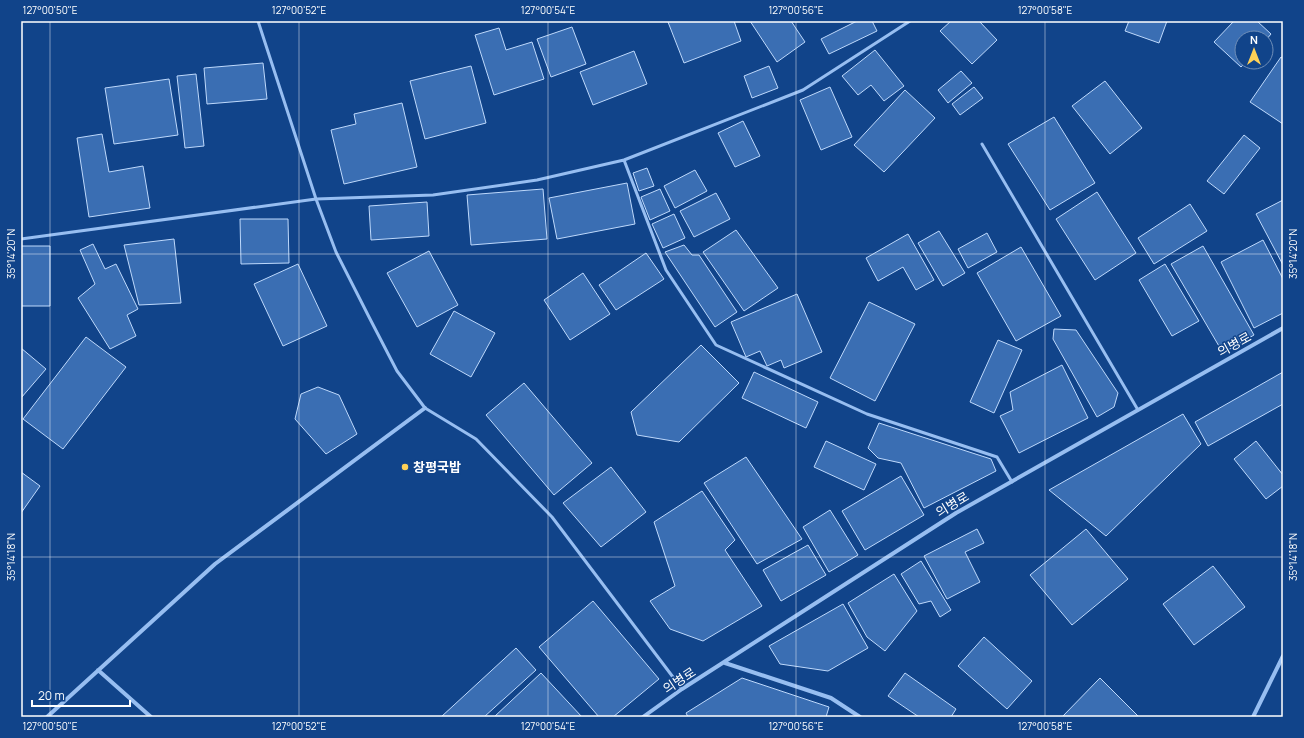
<svg xmlns="http://www.w3.org/2000/svg" width="1304" height="738" font-family="Manrope,'Noto Sans KR',sans-serif">
	<style>
		.building { fill: #3a6eb3; stroke: #bed9fc }
		.lines { fill: none; stroke-linecap: round; stroke-linejoin: round }
		.lane { stroke: #97bef1; stroke-width: 3 }
		.street { stroke: #97bef1; stroke-width: 4 }
		.ticks { fill: none; stroke: #fff; stroke-width: 1; stroke-opacity: 0.45 }
		.poi-dot { fill: #ffd157; stroke: #11448a; stroke-width: 1.5 }
		.labels { text-anchor: middle; dominant-baseline: central; stroke-width: 3; stroke-linejoin: round; paint-order: stroke }
		.street-label { font-size: 13px; fill: #fff; stroke: #11448a }
		.poi-label { font-size: 13px; font-weight: bold; fill: #fff; stroke: #11448a; text-anchor: start }
		.neatline { fill: none; stroke: #fff; stroke-width: 1.5 }
		.ticks-label { font-size: 10px; text-anchor: middle; fill: #fff }
	</style>
	<rect width="100%" height="100%" fill="#11448a"/>
	<!-- building -->
	<path class="building" d="M670 21H734L741 41 684 63 668 22Z
		M750 21H791L805 42 777 62Z
		M857 21H872L877 31 829 54 821 39Z
		M951 21H979L997 40 972 64 940 31Z
		M1129 21H1167L1159 43 1125 31Z
		M1234 21H1257L1271 34 1266 40V38H1242V62H1246L1241 67 1214 42Z
		M572 27 586 64 551 77 537 39Z
		M499 28 506 50 532 42 544 79 494 95 475 35Z
		M875 50 904 86 884 101 871 85 858 95 842 76Z
		M634 51 647 84 593 105 580 72Z
		M1281 57 1283 58V124L1250 102Z
		M263 63 267 99 207 104 204 68Z
		M471 66 486 123 425 139 410 81Z
		M769 66 778 88 752 98 744 76Z
		M961 71 972 83 948 103 938 90Z
		M196 74 204 146 185 148 177 76Z
		M169 79 178 135 114 144 105 88Z
		M1105 81 1142 128 1110 154 1072 106Z
		M830 87 852 137 821 150 800 100Z
		M974 87 983 98 960 115 952 104Z
		M905 90 935 118 884 172 854 145Z
		M402 103 417 167 344 184 331 130 356 124 354 114Z
		M1054 117 1095 183 1050 210 1008 144Z
		M743 121 760 156 735 167 718 133Z
		M102 134 109 172 143 166 150 208 89 217 77 138Z
		M1244 135 1260 148 1224 194 1207 181Z
		M647 168 654 186 639 191 633 173Z
		M695 170 707 191 675 208 664 186Z
		M627 183 635 224 557 239 549 198Z
		M543 189 547 239 471 245 467 195Z
		M660 189 670 211 650 220 641 197Z
		M1097 192 1136 253 1095 280 1056 219Z
		M716 193 730 219 694 237 680 211Z
		M1283 200V265L1256 214Z
		M427 202 429 236 371 240 369 206Z
		M1190 204 1207 231 1154 264 1138 238Z
		M674 214 685 238 663 248 652 224Z
		M240 219H288L289 263 241 264Z
		M736 230 778 288 744 311 703 252Z
		M939 231 965 273 943 286 918 243Z
		M987 233 997 252 968 268 958 249Z
		M908 234 934 280 916 290 903 267 878 281 866 258Z
		M174 239 181 303 139 305 124 245Z
		M1263 240 1283 279V313L1254 328 1221 262Z
		M93 244 105 269 116 264 138 309 127 315 136 336 110 349 78 298 95 284 80 250Z
		M684 245 692 255H699L737 312 715 327 665 252Z
		M21 246H50V306H21Z
		M1203 246 1254 335 1223 353 1171 264Z
		M1021 247 1061 316 1016 341 977 273Z
		M429 251 458 305 417 327 387 273Z
		M646 253 664 279 616 310 599 285Z
		M298 264 327 326 283 346 254 284Z
		M1165 264 1199 321 1172 336 1139 280Z
		M583 273 610 314 570 340 544 300Z
		M797 294 822 352 784 368 781 360 767 366 760 351 746 357 731 322Z
		M869 302 915 324 875 401 830 378Z
		M454 311 495 333 471 377 430 354Z
		M1054 329 1076 330 1118 393 1114 407 1097 417 1053 339Z
		M86 337 126 367 63 449 23 419Z
		M998 340 1022 350 994 413 970 402Z
		M701 345 739 383 679 442 637 435 631 412Z
		M21 348 46 369 21 398Z
		M1062 365 1088 418 1019 453 1000 416 1013 410 1010 392Z
		M754 372 818 402 806 428 742 398Z
		M1283 372V404L1208 446 1195 422Z
		M524 383 592 463 554 495 486 415Z
		M318 387 339 395 357 434 326 454 295 419 301 394Z
		M1183 414 1201 444 1106 536 1049 490Z
		M879 423 991 459 996 471 924 508 901 463 878 458 868 448Z
		M826 441 876 464 864 490 814 467Z
		M1256 441 1283 475V486L1266 499 1234 459Z
		M746 457 802 539 757 564 704 483Z
		M611 467 646 512 601 547 563 503Z
		M21 472 40 486 21 513Z
		M901 476 924 515 865 550 842 511Z
		M702 491 735 540 725 550 762 606 703 641 670 629 650 601 675 586 654 522Z
		M830 510 858 555 829 572 803 527Z
		M977 529 984 543 965 552 980 582 947 599 924 556Z
		M1086 529 1128 579 1072 625 1030 575Z
		M808 545 826 575 781 601 763 570Z
		M921 561 951 610 940 617 931 601 919 604 901 574Z
		M1213 566 1245 607 1194 645 1163 604Z
		M894 574 917 611 885 651 867 637 848 603Z
		M593 601 659 679 613 717H599L539 647Z
		M843 604 868 648 828 671 780 664 769 646Z
		M984 637 1032 681 1007 709 958 666Z
		M516 648 536 670 484 717H441Z
		M541 673 582 717H494Z
		M905 673 956 709 951 717H919L888 696Z
		M742 678 829 707 826 717H688L686 713Z
		M1100 678 1139 717H1062Z"/>
	<g class="lines">
		<!-- lane -->
		<path class="lane" d="M258 21 316 199 336 252 369 317 397 371 425 408 476 439 552 517 682 689
			M982 144 1138 410
			M624 160 666 270 716 345 867 414 997 457 1012 482
			M21 239 316 199 433 195 537 180 624 160 803 90 910 21"/>
		<!-- street -->
		<path class="street" d="M725 663 831 698 860 717
			M98 670 151 717
			M47 717 215 564 425 408
			M643 717 682 689 956 513 1283 328
			M1253 717 1283 656"/>
	</g>
	<!-- ticks -->
	<path class="ticks" d="M50 21V717M299 21V717M548 21V717M796 21V717M1045 21V717M21 254H1283M21 557H1283"/>
	<!-- markers -->
	<circle class="poi-dot" cx="405" cy="467" r="4"/>
	<g class="labels">
		<!-- street labels -->
		<g class="street-label">
			<text transform="translate(1234 344) rotate(-29)">의병로</text>
			<text transform="translate(952 504) rotate(-31)">의병로</text>
			<text transform="translate(679 680) rotate(-33)">의병로</text>
		</g>
		<!-- poi labels -->
		<g class="poi-label">
			<text x="413" y="467">창평국밥</text>
		</g>
	</g>
	<!-- border -->
	<rect width="1304" height="738" fill="none" stroke="#11448a" stroke-width="44"/>
	<!-- north arrow -->
	<g transform="translate(1254 50)"><circle r="19" fill="#11448a" stroke="#708fb9"/>
	<path d="M0-3L7 15L0 10L-7 15Z" fill="#ffd157"/>
	<text y="-6" font-size="11" font-weight="bold" text-anchor="middle" fill="#ffffff">N</text>
	</g>
	<!-- scale -->
	<path d="M32 700v6h98v-6" fill="none" stroke="#ffffff" stroke-width="2"/>
	<text x="38" y="700" font-size="12" fill="#ffffff" stroke="#11448a" stroke-width="3" paint-order="stroke">20 m</text>
	<rect x="22" y="22" width="1260" height="694" class="neatline"/>
	<g class="ticks-label">
		<text x="50" y="14">127°00'50"E</text>
		<text x="299" y="14">127°00'52"E</text>
		<text x="548" y="14">127°00'54"E</text>
		<text x="796" y="14">127°00'56"E</text>
		<text x="1045" y="14">127°00'58"E</text>
		<text transform="translate(11 254) rotate(-90)" y="4">35°14'20"N</text>
		<text transform="translate(1293 254) rotate(-90)" y="4">35°14'20"N</text>
		<text transform="translate(11 557) rotate(-90)" y="4">35°14'18"N</text>
		<text transform="translate(1293 557) rotate(-90)" y="4">35°14'18"N</text>
		<text x="50" y="730">127°00'50"E</text>
		<text x="299" y="730">127°00'52"E</text>
		<text x="548" y="730">127°00'54"E</text>
		<text x="796" y="730">127°00'56"E</text>
		<text x="1045" y="730">127°00'58"E</text>
	</g>
</svg>
